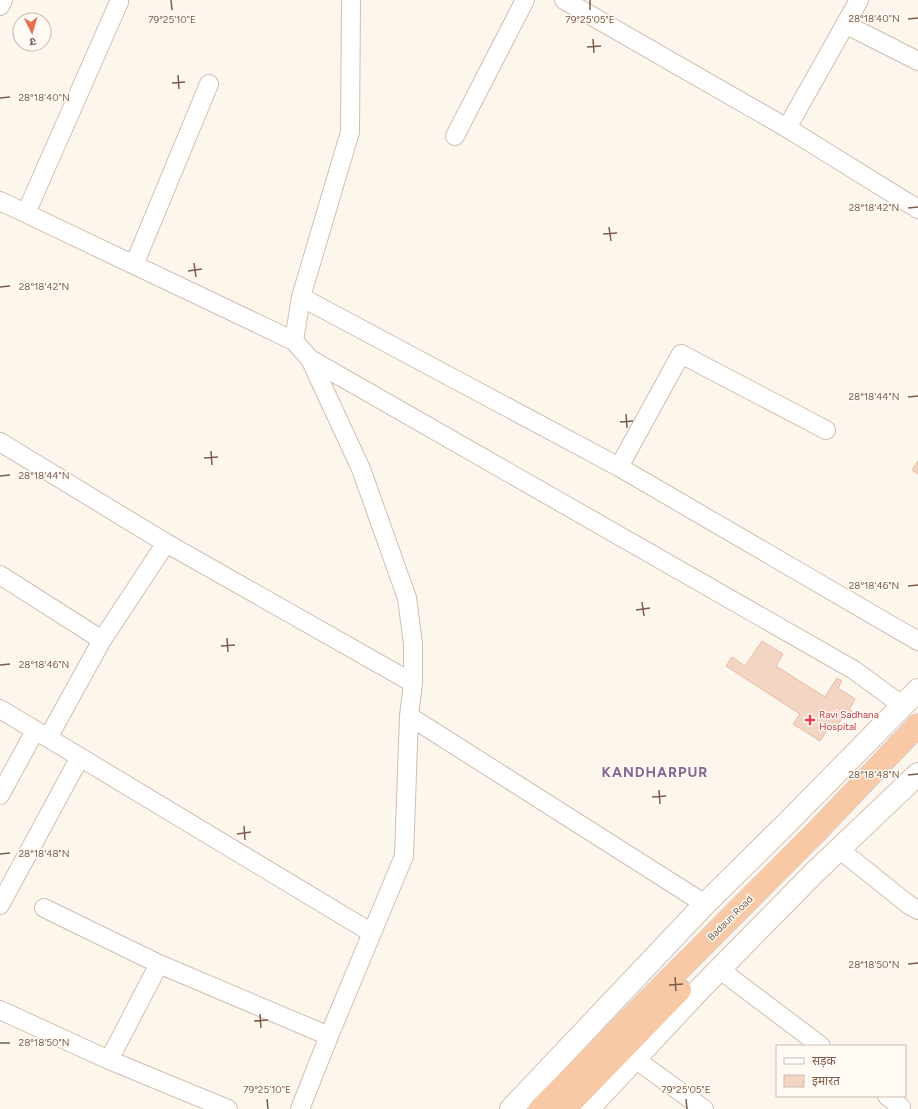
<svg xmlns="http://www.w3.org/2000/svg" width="918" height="1109" font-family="Figtree,'Noto Sans Devanagari',sans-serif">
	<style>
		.building { fill: #f3d5c3; stroke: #e6bba3 }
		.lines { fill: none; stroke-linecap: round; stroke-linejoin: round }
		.minor-casing { stroke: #d1beb0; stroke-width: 20 }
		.secondary-casing { stroke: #d6c0b0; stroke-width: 24 }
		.trunk-casing { stroke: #dad1cd; stroke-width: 24 }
		.minor { stroke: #fff; stroke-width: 18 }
		.secondary { stroke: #fff; stroke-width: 22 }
		.trunk { stroke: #f9c8a4; stroke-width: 22 }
		.ticks { fill: none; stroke: #7a5c4d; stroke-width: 1.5 }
		.health-dot { fill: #e0444e; stroke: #fffaf3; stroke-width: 1.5 }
		.labels { text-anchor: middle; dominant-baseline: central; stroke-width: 3; stroke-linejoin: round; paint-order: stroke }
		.health-label { font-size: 10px; fill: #be3a42; stroke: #fffaf3; text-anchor: start }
		.street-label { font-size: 10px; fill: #7a5c4d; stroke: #fffaf3 }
		.district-label { font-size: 14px; font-weight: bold; letter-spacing: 1px; fill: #846695; stroke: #fffaf3 }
		.ticks-label { font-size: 10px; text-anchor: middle; fill: #7a5c4d; stroke: #fffaf3; stroke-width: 3; stroke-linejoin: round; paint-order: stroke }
	</style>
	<rect width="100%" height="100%" fill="#fdf6ec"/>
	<!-- building -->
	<path class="building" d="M918 461V474L912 470Z
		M762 641 783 654 776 666 825 697 837 678 842 681 838 688 855 699 849 710 852 711 846 719 843 717 835 729 830 726 820 741 793 724 800 714 726 666 732 657 745 666Z"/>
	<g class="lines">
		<!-- minor casing -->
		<g class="minor-casing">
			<path id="minor" d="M564 0 787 128 918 209
				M0 6 3 0
				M845 24 918 61
				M787 128 859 0
				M455 136 525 0
				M0 201 294 341
				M26 213 119 2
				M134 265 209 84
				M301 297 619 467 918 641
				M310 359 854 670 903 706
				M0 442 166 543 413 683
				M619 467 681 354 826 430
				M0 575 102 640
				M0 709 372 933
				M409 716 705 904
				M48 738 102 640 166 543
				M0 795 35 731
				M839 849 909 905 918 910
				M0 905 80 757
				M44 908 159 964 329 1036
				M719 969 821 1046
				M0 1010 109 1060 228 1109
				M635 1059 704 1109
				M109 1060 159 964
				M887 1096 901 1107
				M300 1109 329 1036 404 856 409 716 413 683V644L407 598 361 469 310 359 294 341 301 297 350 132 351 0"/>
		</g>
		<!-- secondary casing -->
		<g class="secondary-casing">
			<path id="secondary" d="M511 1109 705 904 786 824 918 690
				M588 1109 700 989 814 873 918 774"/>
		</g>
		<!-- trunk casing -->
		<g class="trunk-casing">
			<path id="trunk" d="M540 1109 819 829 918 725
				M565 1109 680 990"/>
		</g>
		<!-- minor -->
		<use href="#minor" class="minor"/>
		<!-- secondary -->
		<use href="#secondary" class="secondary"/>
		<!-- trunk -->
		<use href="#trunk" class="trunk"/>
	</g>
	<!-- ticks -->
	<path class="ticks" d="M171 0 172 10M590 0V10M908 19 918 18M593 39 594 53M587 47 601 46M178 75 179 89M172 83 185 82M0 98 10 97M908 208 918 207M609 227 611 241M603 234 617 233M194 263 196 277M188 271 202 269M0 287 10 286M908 397 918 396M626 414 627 428M620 422 633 421M211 451 212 465M204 458 218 457M0 476 10 475M908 586 918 585M642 602 644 616M636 610 650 608M227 638 228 652M221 646 235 645M0 665 10 664M908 775 918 774M659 790 660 804M652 797 666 796M244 826 245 840M237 834 251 832M0 854 10 853M908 964 918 963M675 977 676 991M669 985 683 984M260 1014 261 1028M254 1021 268 1020M0 1043H10M267 1099 268 1109M686 1099 687 1109"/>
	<!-- markers -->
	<path class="health-dot" d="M808 714h4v4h4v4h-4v4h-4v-4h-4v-4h4z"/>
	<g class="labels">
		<!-- health labels -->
		<g class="health-label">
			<text x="819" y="714">Ravi Sadhana<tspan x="819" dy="12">Hospital</tspan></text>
		</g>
		<!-- street labels -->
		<g class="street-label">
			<text transform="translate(730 918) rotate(-45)">Badaun Road</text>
		</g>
		<!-- district labels -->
		<g class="district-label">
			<text x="655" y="772">KANDHARPUR</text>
		</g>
	</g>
	<g class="ticks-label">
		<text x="874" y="22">28°18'40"N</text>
		<text x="172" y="23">79°25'10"E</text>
		<text x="590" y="23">79°25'05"E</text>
		<text x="44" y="101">28°18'40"N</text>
		<text x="874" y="211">28°18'42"N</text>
		<text x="44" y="290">28°18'42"N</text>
		<text x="874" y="400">28°18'44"N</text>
		<text x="44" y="479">28°18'44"N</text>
		<text x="874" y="589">28°18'46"N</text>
		<text x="44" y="668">28°18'46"N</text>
		<text x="874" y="778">28°18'48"N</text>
		<text x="44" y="857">28°18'48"N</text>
		<text x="874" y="968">28°18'50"N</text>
		<text x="44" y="1046">28°18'50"N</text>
		<text x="267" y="1093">79°25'10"E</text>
		<text x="686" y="1093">79°25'05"E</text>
	</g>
	<!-- legend -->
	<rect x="776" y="1045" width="130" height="52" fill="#fffaf3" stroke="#cabbb1"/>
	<rect x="784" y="1058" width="20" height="6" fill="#ffffff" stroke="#cabbb1"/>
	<text x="812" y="1065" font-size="12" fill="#7a5c4d">सड़क</text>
	<rect x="784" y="1075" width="20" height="12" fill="#f3d5c3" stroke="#cabbb1"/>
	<text x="812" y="1085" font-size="12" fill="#7a5c4d">इमारत</text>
	<!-- north arrow -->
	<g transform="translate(32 32) rotate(175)"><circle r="19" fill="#fffaf3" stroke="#cabbb1"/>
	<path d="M0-3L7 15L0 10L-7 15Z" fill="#e76f51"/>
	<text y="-6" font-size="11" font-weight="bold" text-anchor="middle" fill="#7a5c4d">उ</text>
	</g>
</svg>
